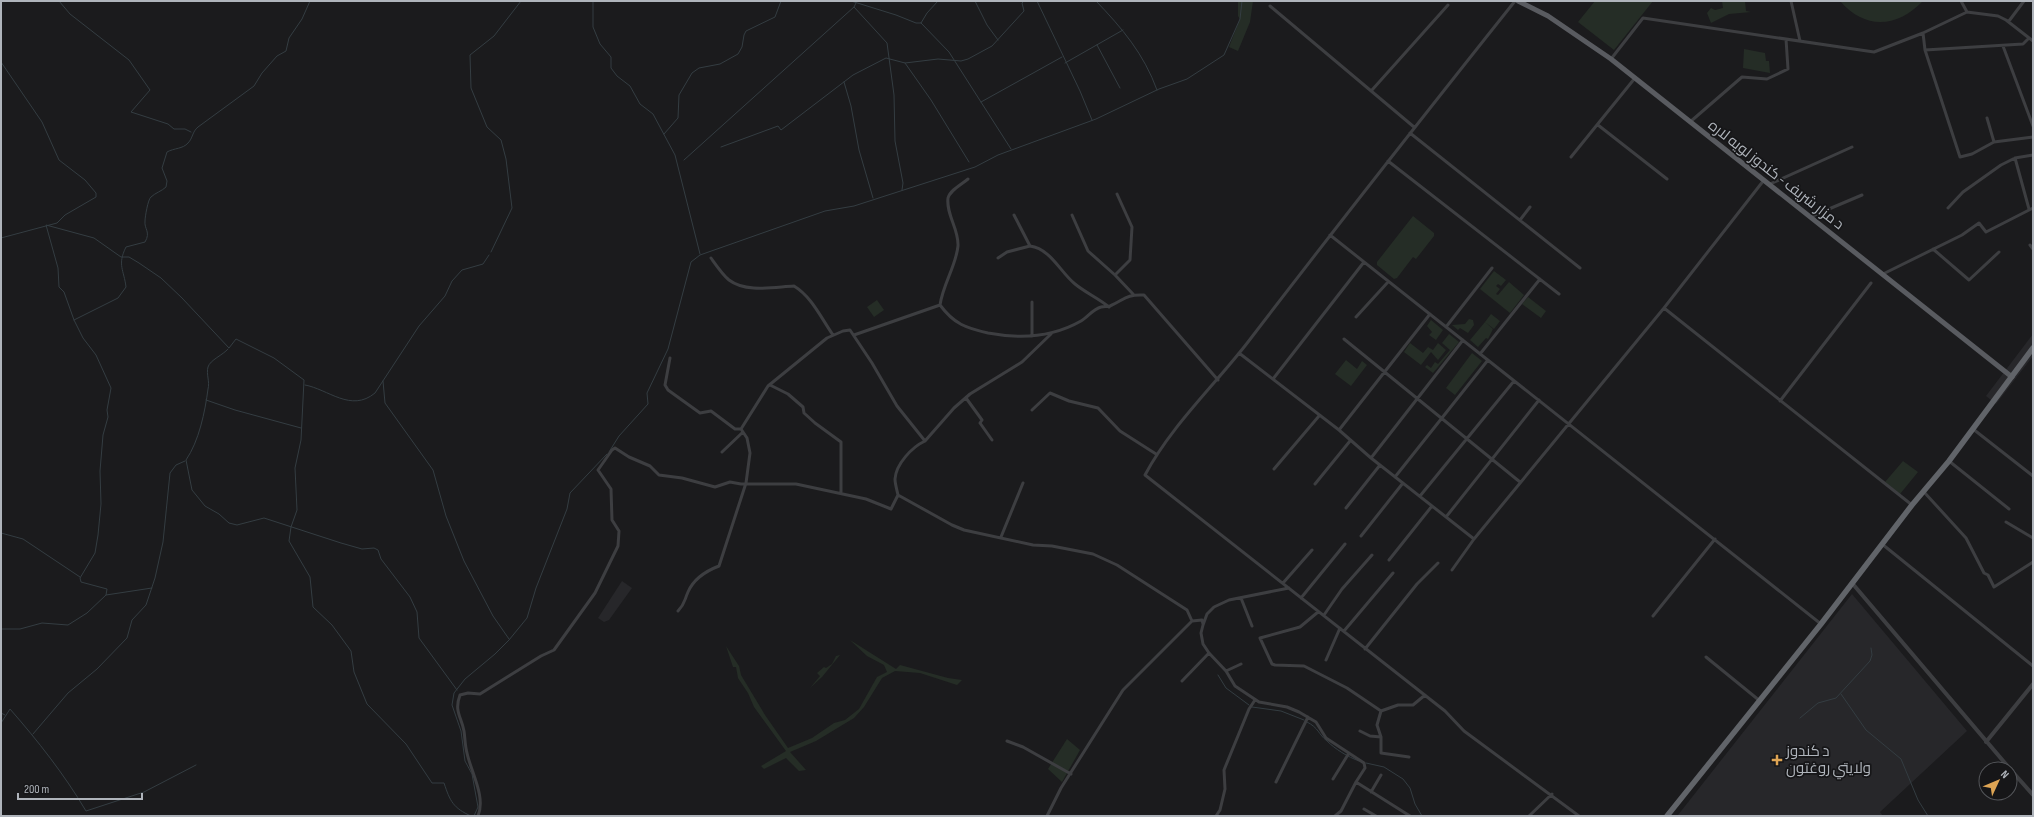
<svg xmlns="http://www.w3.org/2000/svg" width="2034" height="817" font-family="'Sofia Sans Condensed',Cairo,sans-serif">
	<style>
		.built { fill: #27272a }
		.green { fill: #252d26 }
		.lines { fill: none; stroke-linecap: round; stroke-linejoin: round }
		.stream { stroke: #343d42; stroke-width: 1 }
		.minor { stroke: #3d3e41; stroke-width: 3 }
		.tertiary { stroke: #3d3e41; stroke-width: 4 }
		.primary { stroke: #595b60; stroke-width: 5 }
		.trunk { stroke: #616469; stroke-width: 5.5 }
		.poi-dot { fill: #dda454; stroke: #161618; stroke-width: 1.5 }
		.labels { text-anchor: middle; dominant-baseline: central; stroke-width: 3.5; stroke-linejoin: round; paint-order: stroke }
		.street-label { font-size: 15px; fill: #afb4bb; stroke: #161618 }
		.poi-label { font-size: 15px; fill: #afb4bb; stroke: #161618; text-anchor: start }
	</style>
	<rect width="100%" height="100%" fill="#1b1b1d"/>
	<!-- built -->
	<path class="built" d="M2033 334V356L1996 404 1986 396Z
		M622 581 632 588 609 620 604 622 598 618Z
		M1852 594 1967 731 1880 812 1883 816H1679L1678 815Z"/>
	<!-- green -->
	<path class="green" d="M1238 1H1253L1250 22 1238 51 1229 47 1240 19 1238 16Z
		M1595 1H1653L1614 50 1578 22Z
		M1722 1H1745L1746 11 1751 12 1729 14 1711 23 1707 13 1711 8 1715 10 1723 8Z
		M1840 1H1923C1897 28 1865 30 1840 1Z
		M1744 49 1765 53 1766 61H1769L1770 73 1743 68Z
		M1413 216 1434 233V236L1416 259 1413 257 1397 278 1394 279 1377 265V262Z
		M1494 271 1506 280 1501 286 1498 284 1496 286 1500 289 1496 294 1498 295 1509 282 1524 295 1510 313 1480 289Z
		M1528 297 1546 311 1541 318 1522 304Z
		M877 300 884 310 874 317 867 307Z
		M1491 314 1500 321 1494 329 1485 322Z
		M1469 319 1473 320 1474 325 1468 333 1460 328 1458 330 1452 325 1465 324Z
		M1431 320 1443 330 1436 340 1429 335 1432 332 1427 326Z
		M1485 322 1493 329 1488 339 1486 338 1478 347 1470 340Z
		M1449 334 1459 342 1433 373 1425 367 1427 365 1431 368 1435 362 1438 364 1450 350 1442 343Z
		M1410 343 1423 353 1428 347 1433 350 1438 343 1446 350 1438 360 1431 352 1421 365 1404 352Z
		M1472 353 1482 361 1455 395 1446 388Z
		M1346 360 1357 369 1362 361 1367 365 1351 386 1335 374Z
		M1903 461 1918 472 1900 494 1885 482Z
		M850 640 896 669 900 665 948 678 962 680 957 685 920 673 895 671 882 678 864 707 854 718 816 741 790 752 806 770 799 771 786 758 764 769 761 766 786 751 754 707 748 693 738 678 736 667H733L726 646 739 666 741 675 765 715 788 748 812 738 834 723 845 720 859 709 877 677 887 672 884 665 867 656Z
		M840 655 822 677 810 688 820 676 817 673 824 667 826 668 832 664 836 656Z
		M1067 739 1080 750 1062 782 1048 769Z"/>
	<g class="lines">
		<!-- stream -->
		<path class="stream" d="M59 1 70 14 129 60 150 90 131 112 168 124 174 129H185L191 132
			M593 1V27L600 44 611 57V68L617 76 630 86 640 104 653 114 675 155 700 254
			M851 1 896 15 916 23H921L927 13 938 1
			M975 1 987 25 998 40
			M1037 1 1080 91 1092 120
			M1096 1C1122 28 1144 54 1157 90
			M856 3 854 7 887 43 894 95 895 141 903 183 902 190
			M921 23 949 52 1011 149
			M1097 45 1120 88
			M1 62 42 122 59 160 85 180 96 193V197L65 215 57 223 1 238
			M905 63 931 100 969 162
			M1065 63 1123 30
			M844 82 851 106 859 150 873 198
			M981 102 1062 57
			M664 134 678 118 679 95 692 73 699 68 720 64 738 54 742 47 744 35 746 31 775 17 781 1
			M721 147 778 126 781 130 853 75 886 58 905 63 938 59 961 61 968 59 992 46 1024 11 1022 3 1024 1
			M684 160 854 7
			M491 252 512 208 506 159 501 140 487 127 471 88 470 55 494 36 521 1
			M74 320 118 298 126 287C124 270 117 265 126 247L145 242C151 232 144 229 145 221 145 217 148 199 151 197 155 193 162 191 166 187L167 181 162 168 167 152C174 148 183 149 188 143 193 138 192 132 198 127L254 86 262 73 277 56 286 51 289 38 302 19 310 1
			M228 349C223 355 210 360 208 367 206 374 210 382 208 389 205 412 199 441 186 460L192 490 205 506 219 514 229 523 237 525 264 518 341 543 362 549 374 548 378 550 381 559 410 597 417 612 419 638 457 690
			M383 381 385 403 433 470 446 516 464 561 493 616 509 639
			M305 385C328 389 351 413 375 393L419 326 445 296 452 281 462 270 483 264 489 255
			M206 400 235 410 301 428
			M609 452 619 436 648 404 647 393 668 349 691 262 700 255 825 211 854 206 975 167 998 155 1096 119 1159 89 1187 79 1224 55 1240 19 1242 1
			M1 533 23 539 80 577
			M152 588 106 595 107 589 81 582 80 578 95 553 98 535 101 504 100 471 103 435 108 417 107 410 111 388 96 355 83 338 74 320 64 292 59 287 58 268 46 225 94 238 121 257H129L139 263 161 278 182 298 229 348 236 339 274 358 304 380 301 440 295 468 297 510 291 527 289 541 310 577 313 607 332 625 351 651 354 672 367 704 406 744 432 783H444C450 801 453 808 471 816
			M1 629H20L42 623 68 625 87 613 106 595
			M1218 675 1226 688 1249 705
			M1841 694 1866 730 1901 759 1918 800 1928 816
			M1252 707 1281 711 1304 720
			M1 713 5 715
			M1800 718 1818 703 1836 698 1870 661 1872 655 1871 648
			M1307 722C1319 728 1318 734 1327 741 1335 749 1348 757 1359 761
			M1 723 10 709C38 741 64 774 86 811L144 792 196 765
			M33 734 68 693 97 669 127 638 132 620 146 605 155 578 163 542 170 473 176 465 185 461
			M1366 763 1384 767 1403 779 1410 788 1415 804 1422 816
			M474 816 478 807 472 774 465 761 461 731 452 705 454 693 465 679 495 654 509 640 527 618 536 588 567 509 570 493 607 454"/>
		<!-- minor -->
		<path class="minor" d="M1515 1C1425 114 1336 227 1248 342 1214 386 1171 426 1145 475L1445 711 1464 731 1579 816
			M1791 1 1800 41
			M1961 1 1967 12
			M1270 6 1414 127
			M2009 21 2024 1
			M1923 33 1925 50 1960 157 1972 154 1994 142 2033 137
			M2003 46 2033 126
			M1925 50 2023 44 2029 38
			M1611 59 1643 18 1874 52 1923 33 1967 12 1998 16 2006 20 2033 41
			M1372 90 1448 5
			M1987 118 1994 142
			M1690 122 1742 77 1767 79 1788 69 1786 39
			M1598 125 1667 179
			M1410 133 1580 268
			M1571 157 1635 78
			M2015 158 2029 209
			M1388 161 1559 294
			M968 179C962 184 950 190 948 198 946 215 959 229 958 246 956 266 943 284 940 305 954 324 966 328 988 333 1020 339 1053 337 1081 321 1088 317 1093 309 1101 307 1104 306 1107 307 1110 306 1124 300 1126 294 1144 295L1218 380
			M1770 184 1852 147
			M1948 208 1963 192 2001 165 2015 158 2033 155
			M1014 215 1030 246C1051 249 1060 272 1075 284 1086 293 1098 298 1109 307
			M1072 215 1088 251 1115 275 1133 294
			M1810 217 1862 195
			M1520 220 1530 207
			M1330 235 1821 624
			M2030 245 2033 249
			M1933 249 1969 280 1999 252
			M711 258C716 265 722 274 729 280 746 293 774 287 794 286 812 297 821 318 833 335
			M998 258 1007 252 1030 246
			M1883 274 1962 235 1979 223 1986 232 2033 208
			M1115 275 1130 260 1132 227 1117 194
			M1032 302V336
			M1664 308 1912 505
			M1356 317 1388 282
			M1446 327 1492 268
			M854 335 940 305
			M1344 339 1520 482
			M1239 353 1339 430 1371 458 1474 539
			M1480 354 1540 279
			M670 358 665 385 668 390 700 413 711 411 735 429H741
			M1273 379 1364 262
			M770 385 788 394 803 407 804 413 815 423 841 442V492
			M966 398 982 420 980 423 992 440
			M1780 401 1871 283
			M1032 410 1050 393 1069 401 1098 408 1120 431 1156 454
			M1973 429 2033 476
			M1339 430 1430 314
			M722 452 743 432
			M1371 458 1463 340
			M1949 461 2009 509
			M1274 469 1319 416
			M1395 477 1488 360
			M1315 484 1350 441
			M1924 492 1966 538 1984 573 1988 575 1994 587 2033 562
			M898 495 952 525 964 530 1033 545 1052 546 1093 554 1117 565 1187 610 1192 621
			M1420 496 1514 381
			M1346 508 1380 465
			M1446 517 1539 400
			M2006 522 2033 538
			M1361 536 1403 483
			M1001 537 1023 483
			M1882 544 2033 666
			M1389 560 1432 506
			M1452 570 1474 539 1664 308 1764 180
			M1283 583 1312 550
			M1289 588 1229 600 1214 607 1207 614 1203 625 1201 633 1203 644 1209 653 1226 671 1235 686 1259 702 1287 707 1299 712 1316 722 1326 738 1364 763 1365 768 1356 782
			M1241 598 1252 626
			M1301 598 1345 544
			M678 611C685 604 684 601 688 592 694 578 706 571 719 566L746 483 750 453 747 438 741 429 768 386 827 338 843 331 850 330 872 363 897 406 925 441
			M1318 612 1300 627 1260 638 1272 664 1275 665 1304 666 1347 688 1381 711
			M1324 615 1342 589 1372 555
			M1653 616 1715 539
			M1344 631 1393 573
			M1365 649 1417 584 1438 563
			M1706 657 1760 701
			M1326 660 1340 628
			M1226 671 1241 664
			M1182 681 1209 653
			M1360 731 1370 736 1381 737 1377 725 1381 711 1398 705H1413L1425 695
			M1381 737V753L1409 757
			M1007 741 1023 747 1071 774
			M1333 779 1349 753
			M1276 782 1308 717
			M1371 792 1381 775
			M1364 809 1376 816
			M478 816C486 797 471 772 467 753 465 746 465 738 464 731 461 716 454 711 460 695L468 693 480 694 541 656 554 650 595 593 618 546 619 531 612 520 611 489 598 470 612 450 615 448 629 457 650 466 659 475 682 478 715 487 730 482 741 484H796L866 499 891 509 898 495C897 490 895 484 895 479 896 464 912 447 925 441L954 408 970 394 1022 362 1051 334
			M1047 816 1061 788 1123 690 1192 621 1202 620 1203 624
			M1216 816 1220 810 1225 789 1224 770 1249 709 1255 700
			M1335 816 1341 811 1356 782 1410 816
			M1529 816 1552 794"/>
		<!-- tertiary -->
		<path class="tertiary" d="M1852 583 2010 769
			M1986 742 2033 684
			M2010 769 2033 795"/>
		<!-- primary -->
		<path class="primary" d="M1518 1 1548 16 1611 59 2012 377"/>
		<!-- trunk -->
		<path class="trunk" d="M1667 816 1821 624 1912 505 1949 461 2033 348"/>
	</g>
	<!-- markers -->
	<path class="poi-dot" d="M1775 754h4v4h4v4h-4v4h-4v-4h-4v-4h4z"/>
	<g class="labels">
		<!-- street labels -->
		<g class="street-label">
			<text transform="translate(1776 175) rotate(38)">د مزار شریف - کندوز لویه لاره</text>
		</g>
		<!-- poi labels -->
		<g class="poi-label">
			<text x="1786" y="751">د کندوز<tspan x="1786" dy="17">ولایتي روغتون</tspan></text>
		</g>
	</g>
	<!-- border -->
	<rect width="2034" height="817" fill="none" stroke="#afb4bb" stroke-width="4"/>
	<!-- north arrow -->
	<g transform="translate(1998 781) rotate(46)"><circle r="19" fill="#161618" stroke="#535559"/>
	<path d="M0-3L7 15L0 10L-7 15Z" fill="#dda454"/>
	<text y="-6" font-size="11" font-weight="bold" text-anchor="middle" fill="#afb4bb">N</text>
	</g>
	<!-- scale -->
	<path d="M18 793v6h124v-6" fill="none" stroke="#afb4bb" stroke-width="2"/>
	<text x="24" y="793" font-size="12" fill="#afb4bb" stroke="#161618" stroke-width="3" paint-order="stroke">200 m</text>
</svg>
